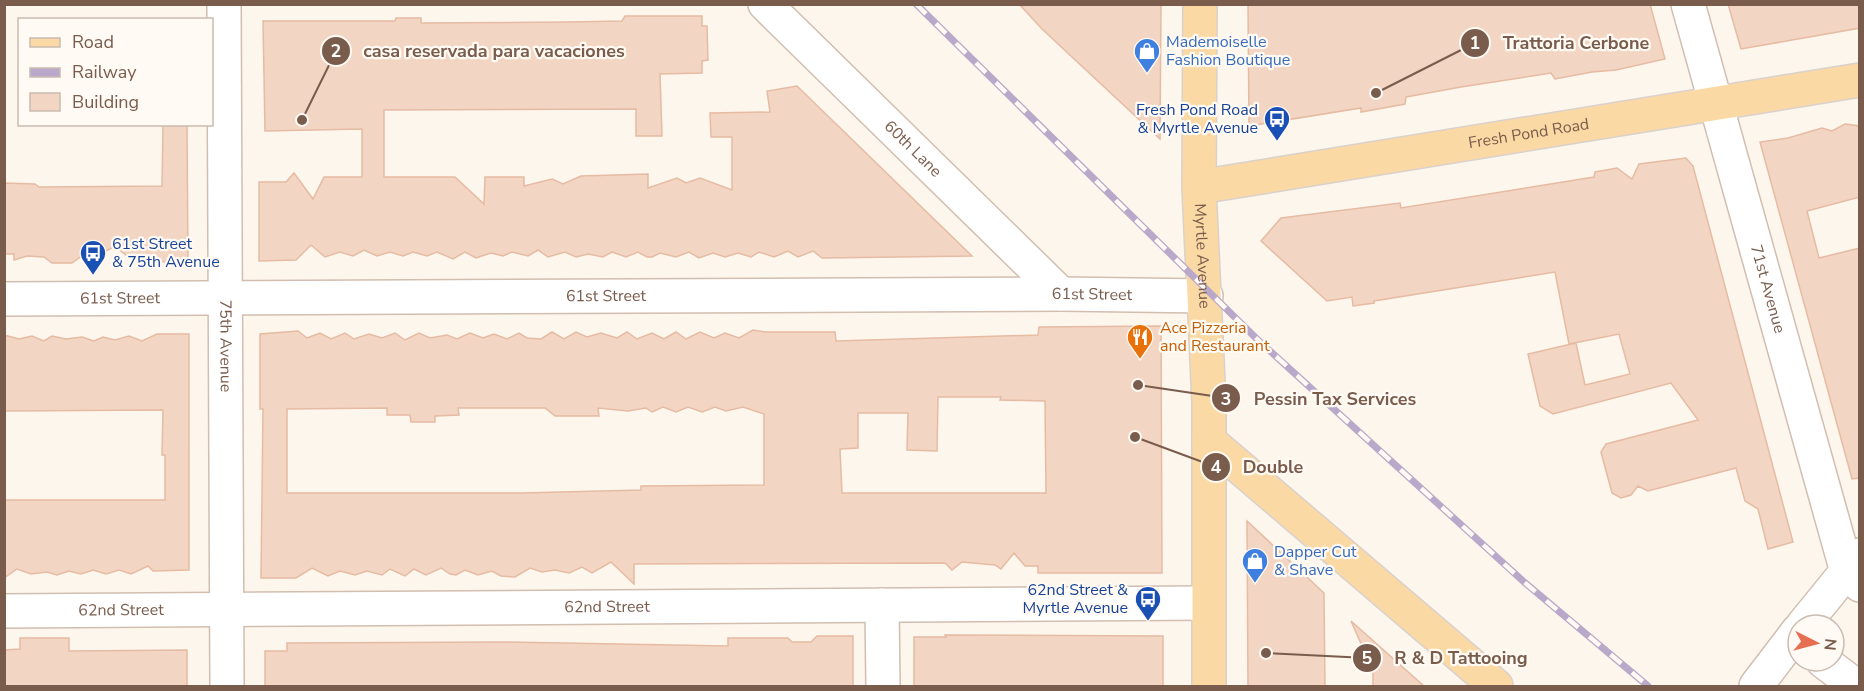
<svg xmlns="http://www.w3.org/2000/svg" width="1864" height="691" font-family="'Nunito Sans',sans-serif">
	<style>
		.building { fill: #f3d5c3; stroke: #e6bba3; stroke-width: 1.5; fill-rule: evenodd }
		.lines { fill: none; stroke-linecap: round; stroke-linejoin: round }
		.minor-casing { stroke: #d1beb0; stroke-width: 36 }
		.major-casing { stroke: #dad1cd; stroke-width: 36 }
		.minor { stroke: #fff; stroke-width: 33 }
		.major { stroke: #fbd9a5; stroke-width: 33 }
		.rail-casing { stroke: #b9a8c9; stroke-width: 7 }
		.rail { stroke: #fffaf3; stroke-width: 4.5; stroke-dasharray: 14; stroke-linecap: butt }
		.labels { text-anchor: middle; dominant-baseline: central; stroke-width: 4.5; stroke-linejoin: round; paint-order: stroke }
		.shop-label { font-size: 16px; fill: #366cbe; stroke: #fffaf3; text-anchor: start }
		.transit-label { font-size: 16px; fill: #164399; stroke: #fffaf3; text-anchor: end }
		.street-label { font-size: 16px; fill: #7a5c4d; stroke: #fffaf3 }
		.food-label { font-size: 16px; fill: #c56008; stroke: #fffaf3; text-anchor: start }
		.leader { fill: none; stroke: #7a5c4d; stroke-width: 2 }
		.callout-dot { fill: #7a5c4d; stroke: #fffaf3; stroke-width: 2 }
		.mark-label { font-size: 18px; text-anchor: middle; font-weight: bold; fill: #fff }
		.callout-label { font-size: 18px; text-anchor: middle; font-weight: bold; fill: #7a5c4d; stroke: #fffaf3; stroke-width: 4.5; stroke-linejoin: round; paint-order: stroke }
	</style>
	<rect width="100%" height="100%" fill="#fdf6ec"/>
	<!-- building -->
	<path class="building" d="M1019 4 1161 5 1160 139 1042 29Z
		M1248 4H1650L1665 59 1616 70 1592 72 1555 79 1551 73 1461 87 1406 97 1405 104 1361 112V108L1249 126Z
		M1728 4H1860V28L1741 49Z
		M625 16H702V26H707L708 60 702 61V73L660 74 662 136H636V109L384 110V177H455L484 204 485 177H524V186L552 179 563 184 581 176 648 174V188L677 178 686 183 700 178 732 190V137H711L710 113 770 112 767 91 797 86 972 256 822 258 813 251 798 257 788 251 774 257 759 252 751 257 738 253 725 257 713 253 699 258 689 252 676 257 660 253 652 257H647L638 252 626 257 612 252 603 257 588 254 576 257 565 252 548 257 538 250 528 256 512 252 503 256 491 253 476 258 465 252 453 259 437 252 427 256 413 252 403 256 390 252 377 256 364 250 353 256 340 252 325 257 311 245 296 260 259 261V182H286L294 173 313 199 324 177H362V129L265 131 263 21H395L396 18H421V23L569 22 622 21Z
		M163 124H187L188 261 153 262 145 256H127L115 246 97 256H82L72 263H52L44 257 27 256 14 260V254H4V183L35 184 39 187 162 186Z
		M1845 124 1860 126V197L1807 211 1819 258 1860 248V478L1852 479 1760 142 1788 138 1822 128 1832 131Z
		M1686 158 1693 166 1793 542 1768 549 1758 509 1745 501 1736 468 1648 491 1638 486 1631 495 1621 498 1612 493 1601 452 1606 444 1698 420 1671 383 1553 414 1540 406 1528 354 1576 343 1585 385 1630 374 1619 334 1569 344 1555 272 1374 301V303L1353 306 1352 297 1327 301 1261 241 1281 218 1400 203 1401 208 1594 177 1595 172 1617 168 1632 179 1639 164Z
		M1161 326 1162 573H1038V566H1025L1014 553 1001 569 995 565 962 562 952 570 945 563 634 564V584L611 562 592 573 582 567 569 573 555 570 542 572 530 568 515 577 501 576 492 571 478 575 465 570 456 575 450 574 441 568 426 575 414 569 405 576 390 569 382 575 367 571 355 575 340 571 328 576 312 568 296 578H261L263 409H260V334L298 331 307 338 320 333 331 339 345 333 354 339 369 334 382 338 395 333 405 340 419 333 430 338 447 335 457 339 470 333 483 338 494 334 507 339 519 333 527 338 541 339 552 332 564 339 576 332 587 337 601 333 617 338 627 332 637 339 652 333 664 339 676 332 686 339 700 332 714 338 725 333 739 338 753 330 766 332H835L836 341 1038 335 1039 327ZM938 397H1001L1000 400 1045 401 1046 493H842L840 449 858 448V413H908L907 450 937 451ZM663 407 676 412 688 407 702 412 715 407 726 411 743 407 764 414V485L641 486V490L521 493H287V409L387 408V415H410L411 422H435V416L459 415 458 408H545L555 416H599L598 408 628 411 646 408 652 412Z
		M157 334H189V570L153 571 148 566 131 574 119 570 106 574 93 570 81 574 69 571 57 575 47 572 31 574 17 569 4 578V500H165V455H162L163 410 4 411V335L19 339 32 336 44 341 52 336 66 339 82 337 94 341 103 337 115 340 129 336 142 341Z
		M1247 521 1324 593 1325 687H1248Z
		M1351 621 1425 687H1373V671Z
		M945 635 1163 636V687H914V637H946Z
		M817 636H853V687H265V651H287V643L503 642 728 646V638H788L792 642H811Z
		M20 638H69V651L187 650V687H4V650L20 649Z"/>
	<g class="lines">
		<!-- minor casing -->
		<g class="minor-casing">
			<g id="minor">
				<path id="s1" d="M224 4 227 686"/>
				<path id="s2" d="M765 4 1061 294"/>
				<path id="s3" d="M1688 4 1847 572 1860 585"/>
				<path id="s4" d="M4 299 1061 294 1206 296"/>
				<path d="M882 605 883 686"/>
				<path id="s5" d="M4 611 1208 603"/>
				<path d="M1803 625 1860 555"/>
				<path d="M1823 661 1856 686"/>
				<path d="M1756 686 1798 631"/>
			</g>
		</g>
		<!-- major casing -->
		<g class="major-casing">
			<g id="major">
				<path id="s6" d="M1200 4 1199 187 1209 403V686"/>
				<path id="s7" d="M1199 187 1860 80"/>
				<path d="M1209 441 1496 686"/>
			</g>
		</g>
		<!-- minor -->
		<use href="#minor" class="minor"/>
		<!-- major -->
		<use href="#major" class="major"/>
		<!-- rail casing -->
		<g class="rail-casing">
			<path id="rail" d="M916 4 1258 340 1524 582 1648 686"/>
		</g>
		<!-- rail -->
		<use href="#rail" class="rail"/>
	</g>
	<!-- icons -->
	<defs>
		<g id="shop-pin" transform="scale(1.35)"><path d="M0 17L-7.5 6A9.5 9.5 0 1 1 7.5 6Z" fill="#3f7fe0" stroke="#fffaf3"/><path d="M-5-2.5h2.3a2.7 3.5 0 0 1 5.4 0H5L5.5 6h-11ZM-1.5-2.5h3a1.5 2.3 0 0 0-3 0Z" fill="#fff"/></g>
		<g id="bus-pin" transform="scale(1.35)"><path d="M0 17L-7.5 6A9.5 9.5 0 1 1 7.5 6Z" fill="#1a4fb4" stroke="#fffaf3"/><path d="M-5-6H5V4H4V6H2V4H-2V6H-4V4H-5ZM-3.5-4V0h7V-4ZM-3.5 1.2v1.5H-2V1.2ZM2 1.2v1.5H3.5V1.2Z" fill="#fff"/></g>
		<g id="restaurant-pin" transform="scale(1.35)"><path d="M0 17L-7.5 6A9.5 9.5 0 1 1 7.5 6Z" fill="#e8710a" stroke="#fffaf3"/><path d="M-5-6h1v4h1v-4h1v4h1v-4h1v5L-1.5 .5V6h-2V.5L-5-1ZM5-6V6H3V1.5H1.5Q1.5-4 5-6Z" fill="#fff"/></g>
	</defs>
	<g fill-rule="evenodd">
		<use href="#shop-pin" x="1147" y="51"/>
		<use href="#bus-pin" x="1277" y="119"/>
		<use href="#bus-pin" x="93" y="253"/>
		<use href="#restaurant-pin" x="1140" y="337"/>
		<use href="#shop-pin" x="1255" y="561"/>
		<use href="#bus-pin" x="1148" y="599"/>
	</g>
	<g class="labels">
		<!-- shop labels -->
		<g class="shop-label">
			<text x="1166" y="42">Mademoiselle<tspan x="1166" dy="18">Fashion Boutique</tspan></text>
			<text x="1274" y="552">Dapper Cut<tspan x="1274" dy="18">&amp; Shave</tspan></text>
		</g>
		<!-- transit labels -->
		<g class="transit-label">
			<text x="1258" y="110">Fresh Pond Road<tspan x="1258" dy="18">&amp; Myrtle Avenue</tspan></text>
			<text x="112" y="244" text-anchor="start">61st Street<tspan x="112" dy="18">&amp; 75th Avenue</tspan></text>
			<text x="1128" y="590">62nd Street &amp;<tspan x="1128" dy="18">Myrtle Avenue</tspan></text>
		</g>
		<!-- street labels -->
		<g class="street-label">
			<text stroke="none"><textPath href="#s7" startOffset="334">Fresh Pond Road</textPath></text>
			<text stroke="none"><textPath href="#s2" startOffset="207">60th Lane</textPath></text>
			<text stroke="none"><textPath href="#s6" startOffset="252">Myrtle Avenue</textPath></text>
			<text stroke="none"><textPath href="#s3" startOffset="296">71st Avenue</textPath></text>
			<text stroke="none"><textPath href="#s4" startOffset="1088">61st Street</textPath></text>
			<text stroke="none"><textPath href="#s4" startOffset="602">61st Street</textPath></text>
			<text stroke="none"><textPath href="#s4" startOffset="116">61st Street</textPath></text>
			<text stroke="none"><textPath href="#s1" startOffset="342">75th Avenue</textPath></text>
			<text stroke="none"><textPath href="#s5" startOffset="603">62nd Street</textPath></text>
			<text stroke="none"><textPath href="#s5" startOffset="117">62nd Street</textPath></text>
		</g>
		<!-- food labels -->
		<g class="food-label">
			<text x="1160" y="328">Ace Pizzeria<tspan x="1160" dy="18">and Restaurant</tspan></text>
		</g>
	</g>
	<!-- callouts -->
	<path class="leader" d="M1376 93L1475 43M302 120L336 51M1138 385L1226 398M1135 437L1216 467M1266 653L1367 658"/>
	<g class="callout-dot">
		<circle cx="1376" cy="93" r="6"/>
		<circle cx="302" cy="120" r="6"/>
		<circle cx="1138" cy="385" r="6"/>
		<circle cx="1135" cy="437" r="6"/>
		<circle cx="1266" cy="653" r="6"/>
		<circle cx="1475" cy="43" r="15"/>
		<circle cx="336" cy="51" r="15"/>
		<circle cx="1226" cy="398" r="15"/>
		<circle cx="1216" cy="467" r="15"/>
		<circle cx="1367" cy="658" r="15"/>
	</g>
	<g class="mark-label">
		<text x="1475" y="49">1</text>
		<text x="336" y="57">2</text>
		<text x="1226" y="405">3</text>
		<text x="1216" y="473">4</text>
		<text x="1367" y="664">5</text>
	</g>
	<g class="callout-label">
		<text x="1576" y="49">Trattoria Cerbone</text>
		<text x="494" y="57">casa reservada para vacaciones</text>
		<text x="1335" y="405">Pessin Tax Services</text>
		<text x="1273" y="473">Double</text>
		<text x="1461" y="664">R &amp; D Tattooing</text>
	</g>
	<!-- border -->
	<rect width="1864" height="691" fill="none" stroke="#7a5c4d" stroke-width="12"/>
	<!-- legend -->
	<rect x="18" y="18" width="195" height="108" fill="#fffaf3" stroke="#cabbb1" stroke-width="1.5"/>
	<rect x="30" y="38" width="30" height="9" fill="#fbd9a5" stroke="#cabbb1" stroke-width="1.5"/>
	<text x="72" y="48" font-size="18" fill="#7a5c4d">Road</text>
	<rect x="30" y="68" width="30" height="9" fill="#b9a8c9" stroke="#cabbb1" stroke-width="1.5"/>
	<text x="72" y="78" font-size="18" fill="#7a5c4d">Railway</text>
	<rect x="30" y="93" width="30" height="18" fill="#f3d5c3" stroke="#cabbb1" stroke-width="1.5"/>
	<text x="72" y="108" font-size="18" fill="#7a5c4d">Building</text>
	<!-- north arrow -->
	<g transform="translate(1816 643) rotate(96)"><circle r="28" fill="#fffaf3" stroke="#cabbb1" stroke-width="1.5"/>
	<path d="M0-4.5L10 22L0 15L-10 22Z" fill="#e76f51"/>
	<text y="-9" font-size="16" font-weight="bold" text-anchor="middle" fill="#7a5c4d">N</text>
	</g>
</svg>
